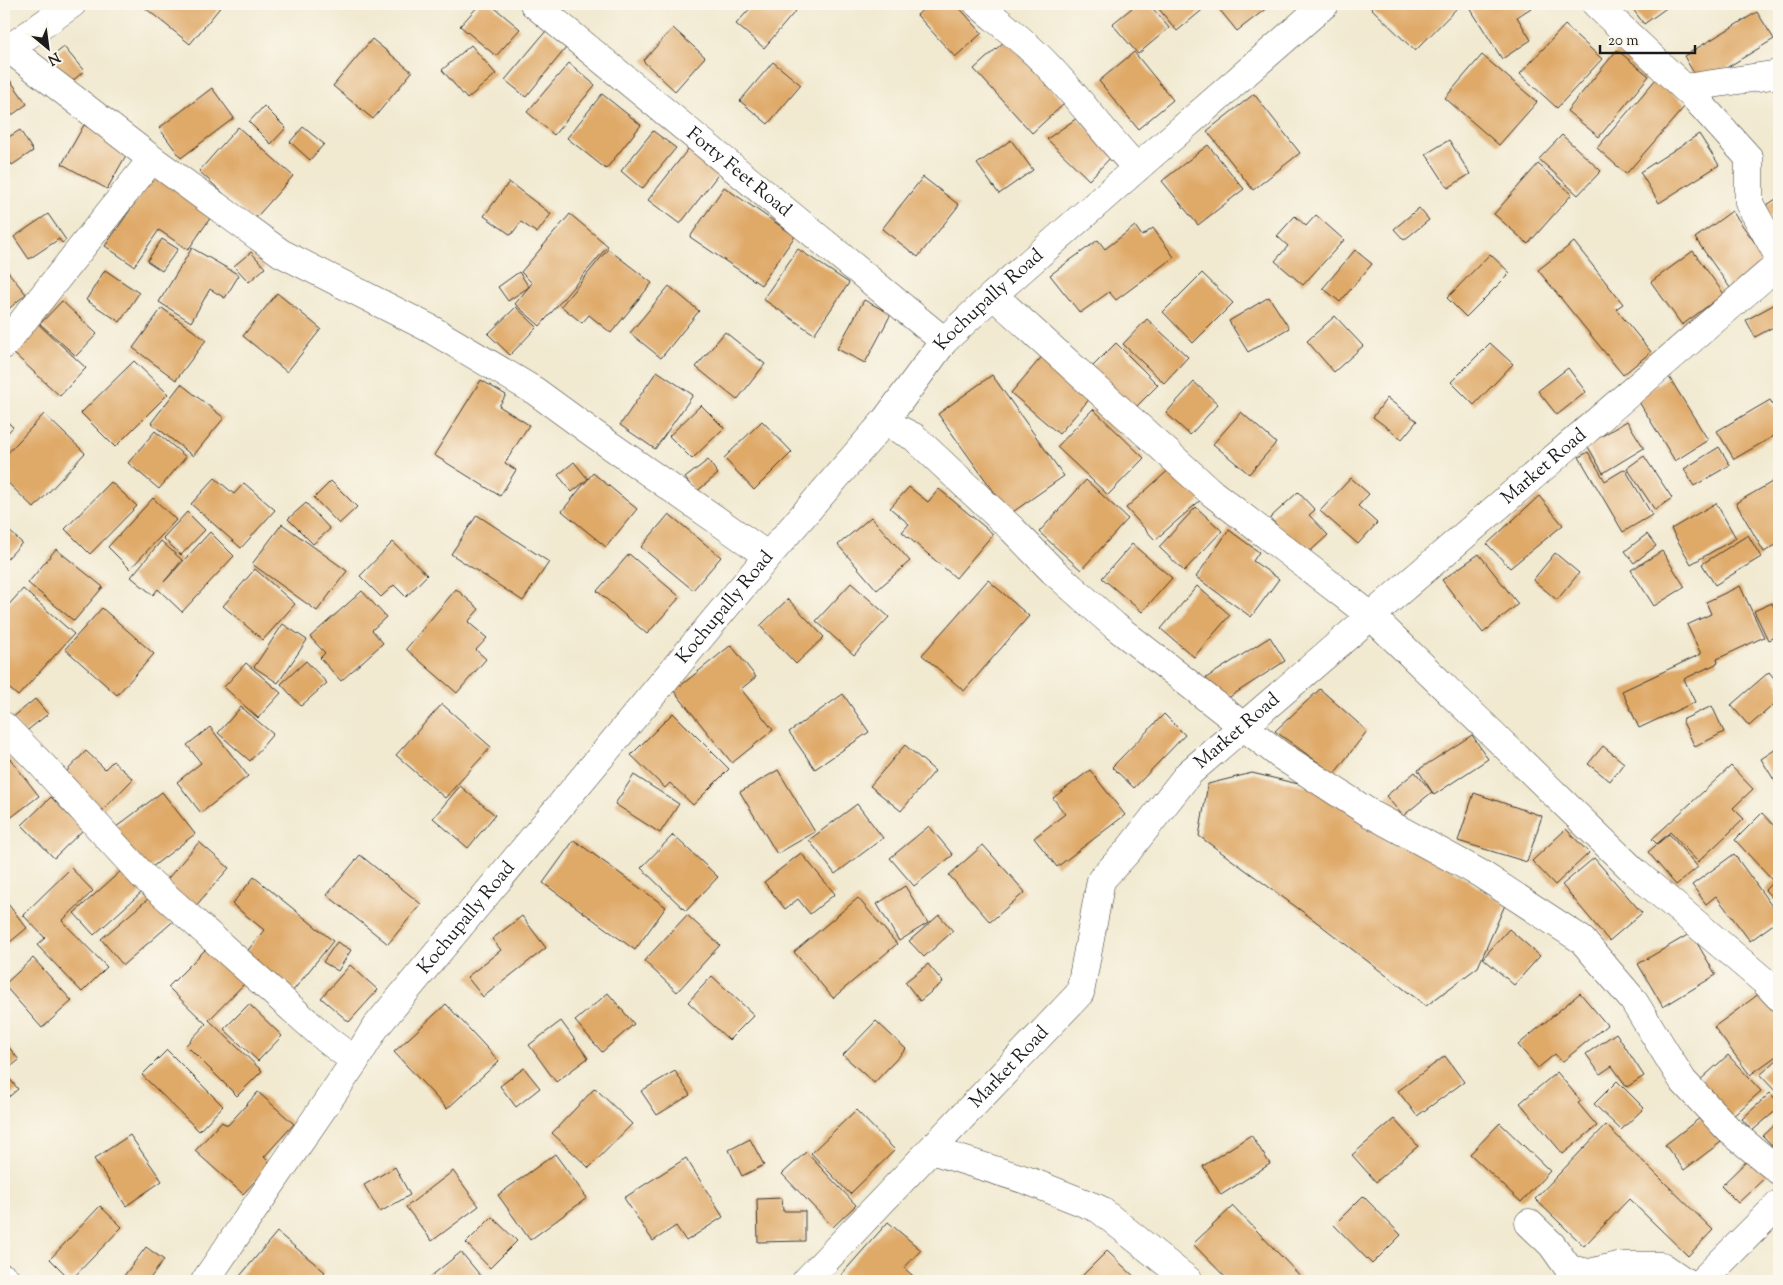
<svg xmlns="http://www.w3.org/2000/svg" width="1783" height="1285" font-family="'Sorts Mill Goudy',serif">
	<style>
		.building { fill: #dfa968 }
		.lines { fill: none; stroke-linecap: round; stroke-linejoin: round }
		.minor-casing { stroke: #3c3b37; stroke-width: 29 }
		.secondary-casing { stroke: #3c3b37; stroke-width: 29 }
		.minor { stroke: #fff; stroke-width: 28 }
		.secondary { stroke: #fff; stroke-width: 28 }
		.labels { text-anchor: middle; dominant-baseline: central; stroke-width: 4; stroke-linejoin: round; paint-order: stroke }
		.street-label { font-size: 19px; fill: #1c1c1c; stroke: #fbf7ec }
	</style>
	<rect width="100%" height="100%" fill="#fbf7ec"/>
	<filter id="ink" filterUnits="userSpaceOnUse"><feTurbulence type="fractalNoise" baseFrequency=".02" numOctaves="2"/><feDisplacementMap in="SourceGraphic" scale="10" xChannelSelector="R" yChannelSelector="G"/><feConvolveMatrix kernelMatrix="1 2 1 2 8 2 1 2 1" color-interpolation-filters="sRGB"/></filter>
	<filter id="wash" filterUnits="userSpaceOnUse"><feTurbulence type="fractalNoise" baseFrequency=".0096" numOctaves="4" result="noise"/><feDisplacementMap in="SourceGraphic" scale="20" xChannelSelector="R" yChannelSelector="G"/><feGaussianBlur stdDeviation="1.12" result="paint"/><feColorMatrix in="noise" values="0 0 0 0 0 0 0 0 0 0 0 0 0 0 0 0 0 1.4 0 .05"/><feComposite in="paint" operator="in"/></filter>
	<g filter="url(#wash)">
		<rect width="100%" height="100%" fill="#f1e9d0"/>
		<g id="blocks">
			<!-- building -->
			<path class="building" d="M146 4H223L190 44 144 7Z
				M480 4H490L520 29 496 56 460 26Z
				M754 4H792L798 8 764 48 736 24Z
				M929 4 936 9 942 4H956L982 33 955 57 917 15Z
				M1137 4H1149L1169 28 1138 54 1112 24Z
				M1155 4H1205L1207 6 1177 31Z
				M1215 4H1272L1237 31Z
				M1367 4H1461L1415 51Z
				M1476 4H1528L1531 8 1517 17 1531 40 1502 59 1470 8Z
				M1629 4H1672L1644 24Z
				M1757 12 1774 39 1700 84 1684 56Z
				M1565 25 1602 59 1557 108 1520 74Z
				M673 28 705 57 675 91 643 61Z
				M546 31 566 48 526 97 505 80Z
				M372 39 412 72 373 119 333 86Z
				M1006 40 1064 104 1032 133 974 69Z
				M471 45 496 74 467 99 442 70Z
				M64 47 84 71 69 84 49 59Z
				M1617 50 1649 76 1599 137 1567 111Z
				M1134 52 1173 100 1138 129 1099 81Z
				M1482 55 1537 102 1499 145 1445 98Z
				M773 62 801 85 768 124 740 101Z
				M569 63 595 85 554 135 527 112Z
				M1656 79 1686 105 1626 174 1597 148Z
				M10 80 27 104 4 121V85Z
				M212 88 234 118 181 158 159 128Z
				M602 94 641 125 606 169 567 138Z
				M1254 94 1300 153 1253 190 1207 131Z
				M264 106 286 128 271 144 249 122Z
				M1077 118 1114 154 1089 180 1047 139Z
				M84 125 129 150 107 189 62 164Z
				M238 127 293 176 253 221 199 171Z
				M303 127 324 144 310 160 290 142Z
				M20 130 33 151 12 165 4 152V140Z
				M653 131 676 148 642 189 621 171Z
				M1699 134 1719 165 1659 203 1640 172Z
				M1562 135 1601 171 1578 195 1539 159Z
				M1011 140 1033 170 999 194 977 164Z
				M1449 140 1470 174 1448 188 1426 154Z
				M1208 145 1244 189 1198 225 1162 181Z
				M689 148 720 172 680 224 648 200Z
				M1538 164 1572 194 1528 244 1494 214Z
				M155 174 213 214 188 250 159 230 134 266 105 246Z
				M923 177 959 205 918 257 882 229Z
				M509 182 551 214 537 233 521 222 511 235 484 216Z
				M724 187 795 236 761 285 690 237Z
				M1779 197V229L1764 207Z
				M1419 208 1429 220 1404 240 1394 229Z
				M1732 211 1771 265 1733 292 1695 238Z
				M48 214 66 240 62 243 59 239 29 259 14 237Z
				M570 214 608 246 540 326 515 304 532 283 521 272Z
				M1316 215 1344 240 1303 285 1275 261 1288 246 1277 236 1295 216 1306 226Z
				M1135 226 1142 236 1153 228 1174 257 1116 300 1109 292 1080 313 1050 275 1098 240 1105 249Z
				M162 239 178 249 162 271 147 261Z
				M1574 242 1623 304 1616 309 1651 352 1623 375 1538 270Z
				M192 248 239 275 225 298 210 289 191 322 159 302Z
				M608 249 652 283 611 333 589 315 582 323 561 306Z
				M798 249 849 283 814 334 763 299Z
				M1355 250 1372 264 1340 302 1323 288Z
				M1693 251 1724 294 1682 325 1651 282Z
				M251 252 265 268 249 282 234 266Z
				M1490 254 1510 273 1466 317 1447 298Z
				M4 267 26 294 4 313Z
				M105 270 139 293 120 322 86 300Z
				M519 272 529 287 508 301 498 287Z
				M1202 273 1233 303 1193 343 1163 312Z
				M669 286 699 311 661 358 630 333Z
				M277 293 321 329 287 372 243 336Z
				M1269 297 1289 328 1248 352 1229 321Z
				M864 300 891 314 865 363 837 349Z
				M62 301 97 334 76 356 40 324Z
				M1777 303 1779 307V324L1755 337 1746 320Z
				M516 307 537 327 510 355 488 334Z
				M162 308 206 340 176 380 133 348Z
				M1335 316 1363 346 1334 372 1307 341Z
				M1147 319 1188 357 1164 383 1123 344Z
				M36 322 86 368 60 396 10 350Z
				M725 332 765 364 737 400 696 367Z
				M1116 343 1158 385 1132 411 1090 369Z
				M1490 343 1513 364 1474 405 1451 382Z
				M1044 354 1093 395 1059 434 1011 393Z
				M134 361 168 394 115 447 81 413Z
				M1568 368 1586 392 1557 415 1538 391Z
				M657 371 693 395 655 449 620 425Z
				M992 375 1064 476 1010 514 938 414Z
				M1669 377 1708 440 1675 461 1636 397Z
				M481 380 506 395 499 406 529 425 505 463 516 470 500 496 434 455Z
				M1194 382 1218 404 1190 435 1166 413Z
				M181 384 224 418 193 456 151 423Z
				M1387 398 1417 421 1402 439 1373 417Z
				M1770 400 1779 415V433L1734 459 1717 431Z
				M701 405 724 428 692 459 669 436Z
				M1093 409 1144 458 1108 495 1057 447Z
				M1241 412 1276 443 1249 474 1213 444Z
				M44 414 85 453 34 508 4 479V457Z
				M4 419 13 427 4 437Z
				M762 421 792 452 754 490 724 458Z
				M1627 421 1644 448 1603 473 1587 445Z
				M155 431 186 457 159 489 128 463Z
				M1719 447 1730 465 1694 486 1684 469Z
				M1588 452 1605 481 1625 469 1652 515 1623 532 1579 457Z
				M1644 456 1672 498 1655 510 1627 468Z
				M708 460 718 474 696 492 685 478Z
				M574 462 588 479 572 492 558 475Z
				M1173 466 1203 498 1155 540 1126 508Z
				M593 473 637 509 606 547 562 511Z
				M215 478 234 494 244 483 275 510 241 548 191 504Z
				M1351 478 1369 494 1358 506 1377 523 1358 544 1320 511Z
				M1779 478V543L1764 552 1736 503Z
				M1086 480 1128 519 1081 570 1039 532Z
				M331 481 357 507 339 524 314 498Z
				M111 482 137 506 90 554 65 529Z
				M909 487 928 502 939 489 993 534 956 578 902 532 909 524 890 508Z
				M1298 492 1315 510 1309 515 1328 535 1305 556 1270 518Z
				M1539 496 1563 525 1510 568 1487 544Z
				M153 498 176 520 130 569 108 547Z
				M306 503 330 529 313 544 288 519Z
				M1716 503 1736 538 1691 564 1671 529Z
				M1196 507 1222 531 1184 571 1159 547Z
				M187 512 205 530 181 555 163 538Z
				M669 514 721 557 693 590 641 547Z
				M477 515 549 562 523 601 451 554Z
				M871 517 910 561 877 590 838 545Z
				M282 524 347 571 317 611 252 564Z
				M4 526 22 543 4 562Z
				M1229 530 1259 552 1253 561 1279 579 1251 617 1196 577Z
				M210 532 234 556 182 612 158 589 153 595 131 577 161 541 182 560 164 582Z
				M1647 534 1656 546 1634 563 1625 551Z
				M1748 535 1761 557 1715 585 1702 564Z
				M393 542 427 575 406 597 394 585 381 597 360 576Z
				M1132 544 1172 578 1142 612 1102 578Z
				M56 549 103 587 74 621 28 583Z
				M1662 551 1685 587 1654 606 1631 570Z
				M1555 553 1579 573 1557 600 1533 580Z
				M629 554 680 597 647 634 597 591Z
				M1479 554 1518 604 1483 633 1442 580Z
				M255 569 295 604 263 640 223 606Z
				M988 580 1029 616 964 691 922 655Z
				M851 583 889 617 854 655 816 621Z
				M1197 586 1230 615 1194 657 1161 629Z
				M1740 586 1764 637 1717 659 1718 663 1684 679 1695 702 1639 728 1622 691 1701 654 1687 625 1711 614 1706 602Z
				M23 589 74 634 18 696 4 684V610Z
				M456 589 479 609 468 622 487 638 476 650 486 659 457 693 406 649Z
				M362 591 386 617 372 630 383 643 341 681 320 658 325 653 310 637Z
				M788 599 824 637 796 664 760 626Z
				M1772 603 1777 614 1779 613V635L1768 640 1754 611Z
				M102 608 154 654 117 695 65 649Z
				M283 624 307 640 278 683 254 667Z
				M1270 637 1285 661 1222 702 1206 678Z
				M731 645 756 677 741 689 773 730 732 763 674 691Z
				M306 661 327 683 301 706 281 684Z
				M246 663 281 693 258 718 224 687Z
				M1769 672 1779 684V700L1749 726 1731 705Z
				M1320 689 1367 731 1334 774 1275 731Z
				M843 694 869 732 815 769 789 732Z
				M35 699 48 714 24 733 12 718Z
				M442 704 491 747 445 798 396 755Z
				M1712 706 1724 732 1695 747 1682 720Z
				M241 707 273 734 250 761 218 733Z
				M673 713 729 769 693 805 670 783 665 788 631 755Z
				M1164 714 1185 735 1134 788 1112 767Z
				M210 727 248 776 201 813 177 782 201 763 187 745Z
				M1472 735 1488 759 1434 795 1418 770Z
				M905 745 935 771 901 811 870 786Z
				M1603 746 1624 763 1610 781 1588 764Z
				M1779 747V781L1776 783 1761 759Z
				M4 751 39 796 4 823Z
				M86 751 105 769 113 761 133 779 100 813 62 776Z
				M1731 766 1753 789 1733 808 1744 819 1698 862 1670 832 1657 844 1652 839Z
				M778 770 815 832 777 854 740 792Z
				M1090 770 1125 815 1057 867 1034 838 1065 814 1053 798Z
				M1415 772 1432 792 1403 816 1386 796Z
				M1252 773 1311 787 1394 832 1505 905 1478 967 1426 1006 1314 920 1199 836 1208 784Z
				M634 775 679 804 660 833 615 804Z
				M460 786 495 815 468 848 433 818Z
				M162 792 195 834 143 874 111 831Z
				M1474 793 1542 816 1527 862 1458 841Z
				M51 797 83 830 54 858 22 825Z
				M857 804 883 838 835 874 809 840Z
				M1762 813 1779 831V873L1772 880 1735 840Z
				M929 826 953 855 914 886 890 858Z
				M1566 829 1589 853 1555 885 1532 861Z
				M1669 834 1698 867 1676 885 1648 852Z
				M673 835 718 877 686 911 641 868Z
				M574 840 666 907 635 950 543 883Z
				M199 842 229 868 193 909 164 883Z
				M983 845 1025 892 990 922 949 875Z
				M801 853 835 894 810 914 798 899 785 909 764 882Z
				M1734 854 1779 916V920L1750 941 1716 896 1706 904 1692 885Z
				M360 855 421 904 388 944 327 895Z
				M1594 858 1642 913 1609 941 1562 885Z
				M71 868 93 891 62 921 107 967 82 992 37 945 45 938 23 915Z
				M122 870 142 892 94 935 74 913Z
				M1779 876V905L1765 890Z
				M254 877 333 941 288 997 241 959 264 930 232 904Z
				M905 886 928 923 899 941 877 904Z
				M155 893 177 918 123 965 101 939Z
				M858 898 897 944 833 998 794 952Z
				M4 899 27 928 4 947Z
				M687 915 720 945 677 992 644 961Z
				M939 915 953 931 924 957 909 941Z
				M522 916 546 948 483 997 467 977 501 950 492 939Z
				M1509 929 1540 956 1514 985 1483 958Z
				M1691 933 1716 975 1663 1007 1638 964Z
				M337 942 351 950 338 971 323 962Z
				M208 947 245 983 209 1020 262 1071 237 1096 186 1045 206 1024 168 987Z
				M33 958 72 1001 42 1028 4 985Z
				M928 964 943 982 920 1001 905 982Z
				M350 965 378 990 349 1022 321 998Z
				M712 976 754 1015 729 1040 688 1002Z
				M1763 991 1779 1014V1054L1750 1075 1714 1027Z
				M608 993 634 1024 602 1052 575 1021Z
				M1580 993 1607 1025 1562 1062 1555 1054 1538 1068 1518 1045Z
				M249 1004 282 1036 258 1061 224 1029Z
				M446 1004 499 1061 447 1109 394 1052Z
				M561 1021 588 1058 556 1082 529 1045Z
				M876 1021 906 1049 874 1083 843 1055Z
				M1616 1033 1644 1076 1627 1087 1612 1066 1600 1074 1586 1054Z
				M4 1041 19 1060 4 1072 18 1089 4 1101Z
				M167 1050 223 1106 199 1131 142 1075Z
				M1728 1055 1761 1091 1731 1118 1698 1082Z
				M1445 1056 1464 1082 1417 1116 1398 1091Z
				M1779 1058V1095L1760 1075Z
				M524 1068 540 1088 516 1107 500 1086Z
				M675 1071 690 1095 657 1115 641 1091Z
				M1557 1072 1581 1101 1578 1103 1597 1126 1563 1154 1520 1103Z
				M1617 1081 1644 1108 1621 1130 1594 1104Z
				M595 1088 632 1124 589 1168 552 1133Z
				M258 1092 294 1124 264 1157 271 1164 243 1194 195 1151 221 1122 228 1125Z
				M1770 1093 1779 1103V1108L1752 1131 1742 1119Z
				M856 1110 895 1150 850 1194 811 1153Z
				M1705 1114 1725 1139 1684 1170 1665 1145Z
				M1394 1119 1418 1146 1376 1182 1352 1155Z
				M1779 1121V1153L1763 1136Z
				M1500 1123 1550 1171 1521 1202 1470 1154Z
				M1606 1125 1713 1230 1688 1256 1629 1199 1584 1246 1535 1199Z
				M130 1135 162 1181 126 1206 94 1159Z
				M1251 1135 1270 1164 1221 1195 1203 1166Z
				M750 1139 764 1165 742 1176 729 1150Z
				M806 1152 856 1205 833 1227 782 1174Z
				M555 1154 587 1198 530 1240 498 1195Z
				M1752 1156 1769 1174 1738 1203 1721 1186Z
				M686 1158 723 1217 686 1241 676 1226 653 1241 624 1198Z
				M395 1167 410 1195 380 1212 364 1185Z
				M453 1171 479 1206 432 1241 406 1207Z
				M1363 1196 1401 1235 1372 1264 1334 1225Z
				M782 1198 783 1211H805V1241L758 1242 757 1199Z
				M100 1206 122 1227 71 1280 50 1259Z
				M1233 1206 1304 1280 1303 1281H1229L1193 1244Z
				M492 1217 517 1241 490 1268 466 1243Z
				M888 1222 921 1250 904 1268 919 1281H847L841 1275Z
				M277 1232 325 1272 317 1281H247L240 1276Z
				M146 1247 164 1260 148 1281H120Z
				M1107 1251 1139 1281H1077Z
				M461 1252 485 1281H425Z"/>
		</g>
	</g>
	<g filter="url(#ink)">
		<use href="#blocks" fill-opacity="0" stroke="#3c3b37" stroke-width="1"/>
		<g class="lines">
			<!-- minor casing -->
			<g class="minor-casing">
				<g id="minor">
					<path d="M978 4C1001 24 1027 43 1048 66 1079 98 1105 135 1137 168"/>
					<path d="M1596 4 1694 97 1749 158V203L1779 257"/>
					<path d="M8 48 152 159 281 253 429 328 535 391 594 434 768 556"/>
					<path d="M1685 88 1779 74"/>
					<path d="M993 295 1212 493 1371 616 1635 872 1764 981 1779 997"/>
					<path d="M4 345 152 159"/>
					<path d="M884 422 914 437 1012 529 1053 571 1115 626 1280 755 1371 814 1481 874 1582 940 1633 1000 1683 1081 1729 1130 1779 1171"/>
					<path d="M4 726 42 765 143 876 326 1039 355 1061"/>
					<path d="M931 1150 1029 1181 1099 1209 1189 1281"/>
					<path d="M1529 1223 1552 1245 1569 1269 1589 1273 1617 1266H1662L1684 1281"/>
					<path d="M4 1278 8 1281"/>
					<path id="s1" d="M806 1281 1080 993 1101 880 1127 852 1189 773 1779 264"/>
					<path d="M1702 1281 1779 1204"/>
				</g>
			</g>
			<!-- secondary casing -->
			<g class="secondary-casing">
				<g id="secondary">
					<path id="s2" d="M534 4 944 341"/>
					<path d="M4 52 72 4"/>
					<path id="s3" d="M205 1281 355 1061 375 1028 768 556 884 422 944 341 993 295 1137 168 1325 4"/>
				</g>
			</g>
			<!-- minor -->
			<use href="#minor" class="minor"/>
			<!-- secondary -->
			<use href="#secondary" class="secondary"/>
		</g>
	</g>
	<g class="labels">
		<!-- street labels -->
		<g class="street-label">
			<text stroke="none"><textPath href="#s2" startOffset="265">Forty Feet Road</textPath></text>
			<text stroke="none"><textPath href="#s3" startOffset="1258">Kochupally Road</textPath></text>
			<text stroke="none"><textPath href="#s1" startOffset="1120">Market Road</textPath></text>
			<text stroke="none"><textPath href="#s3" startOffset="852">Kochupally Road</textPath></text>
			<text stroke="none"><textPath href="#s1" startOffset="715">Market Road</textPath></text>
			<text stroke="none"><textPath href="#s3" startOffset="448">Kochupally Road</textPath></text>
			<text stroke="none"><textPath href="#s1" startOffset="295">Market Road</textPath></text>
		</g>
	</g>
	<!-- margin -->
	<rect width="1783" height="1285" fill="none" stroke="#fbf7ec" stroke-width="20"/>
	<!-- north arrow -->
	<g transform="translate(48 48) rotate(151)" stroke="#fbf7ec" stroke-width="4" paint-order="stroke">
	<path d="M0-4L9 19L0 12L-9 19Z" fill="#1c1c1c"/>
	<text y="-8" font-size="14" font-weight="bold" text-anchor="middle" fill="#1c1c1c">N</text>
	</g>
	<!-- scale -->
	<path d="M1600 45v8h95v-8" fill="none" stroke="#1c1c1c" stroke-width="2.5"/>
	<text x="1608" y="45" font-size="15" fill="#1c1c1c" stroke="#fbf7ec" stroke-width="4" paint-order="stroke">20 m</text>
</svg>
